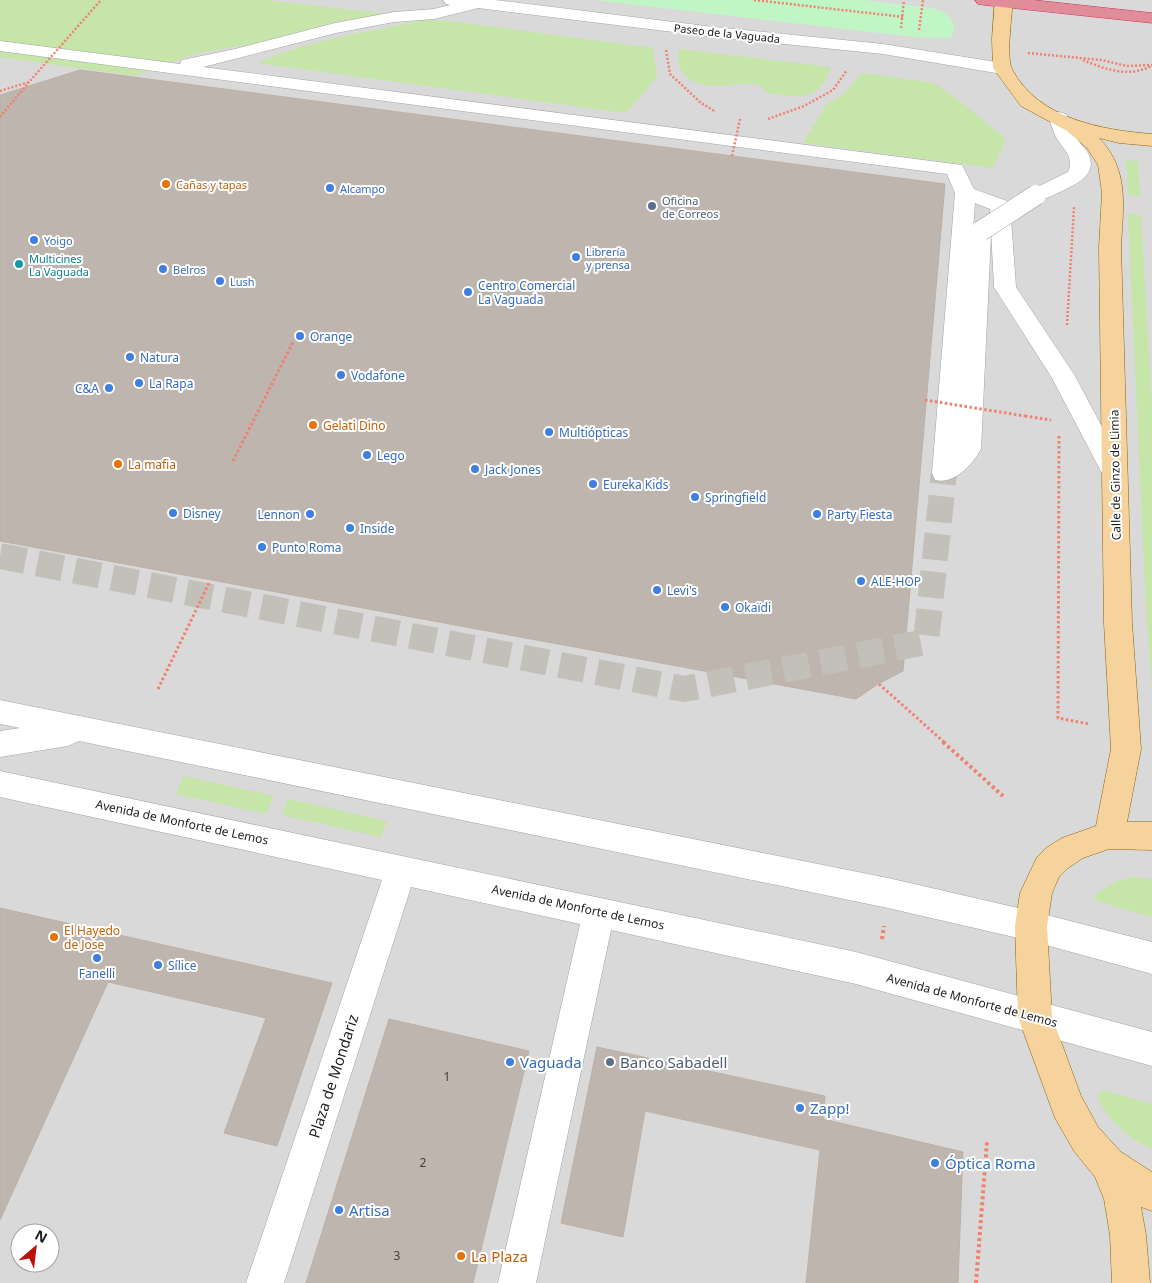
<svg xmlns="http://www.w3.org/2000/svg" width="1152" height="1283" font-family="'Noto Sans',sans-serif">
	<style>
		.residential { fill: #dad9d9; fill-rule: evenodd }
		.grass { fill: #c5e5a9 }
		.park { fill: #c0f5c6 }
		.building { fill: #bdb5ae; stroke: #bdb0a5 }
		.lines { fill: none; stroke-linecap: round; stroke-linejoin: round }
		.minor-tunnel { stroke: #c3c0ba; stroke-width: 26; stroke-dasharray: 26 12; stroke-linecap: butt }
		.minor-casing { stroke: #a3a3a3; stroke-width: 1 }
		.major-casing { stroke: #8b6408; stroke-width: 1 }
		.highway-casing { stroke: #cc2d5e; stroke-width: 1 }
		.path-far2 { stroke: #f1806e; stroke-width: 2.5; stroke-dasharray: 2 2; stroke-linecap: butt }
		.path-far1 { stroke: #f1806e; stroke-width: 3; stroke-dasharray: 2.5 2.5; stroke-linecap: butt }
		.path { stroke: #f1806e; stroke-width: 4; stroke-dasharray: 3 3; stroke-linecap: butt }
		.minor { fill: #fff; fill-rule: evenodd }
		.major { fill: #f6d39d; fill-rule: evenodd }
		.highway { fill: #e08d99; fill-rule: evenodd }
		.minor-bridge-casing { stroke: #a3a3a3; stroke-width: 21; stroke-linecap: butt }
		.path-bridge-far1 { stroke: #f1806e; stroke-width: 2.5; stroke-dasharray: 2 2; stroke-linecap: butt }
		.path-bridge { stroke: #f1806e; stroke-width: 3; stroke-dasharray: 2.5 2.5; stroke-linecap: butt }
		.minor-bridge { stroke: #fff; stroke-width: 20 }
		.food-dot { fill: #e8710a; stroke: #fff; stroke-width: 2 }
		.shop-dot { fill: #3f7fe0; stroke: #fff; stroke-width: 2 }
		.service-dot { fill: #5c6f8a; stroke: #fff; stroke-width: 2 }
		.culture-dot { fill: #0f9aa8; stroke: #fff; stroke-width: 2 }
		.labels { text-anchor: middle; dominant-baseline: central; stroke-width: 4; stroke-linejoin: round; paint-order: stroke }
		.far-street-label { font-size: 11px; fill: #1c1c1c; stroke: #fff }
		.far-food-label { font-size: 11px; fill: #c56008; stroke: #fff; text-anchor: start }
		.far-shop-label { font-size: 11px; fill: #366cbe; stroke: #fff; text-anchor: start }
		.far-service-label { font-size: 11px; fill: #4e5e75; stroke: #fff; text-anchor: start }
		.far-culture-label { font-size: 11px; fill: #0d838f; stroke: #fff; text-anchor: start }
		.shop-label { font-size: 12px; fill: #366cbe; stroke: #fff; text-anchor: start }
		.food-label { font-size: 12px; fill: #c56008; stroke: #fff; text-anchor: start }
		.street-label { font-size: 12px; fill: #1c1c1c; stroke: #fff }
		.near-number-label { font-size: 12px; fill: #444240 }
		.near-shop-label { font-size: 15px; fill: #366cbe; stroke: #fff; text-anchor: start }
		.near-service-label { font-size: 15px; fill: #4e5e75; stroke: #fff; text-anchor: start }
		.near-street-label { font-size: 15px; fill: #1c1c1c; stroke: #fff }
		.near-food-label { font-size: 15px; fill: #c56008; stroke: #fff; text-anchor: start }
	</style>
	<rect width="100%" height="100%" fill="#ede9e2"/>
	<!-- residential -->
	<path class="residential" d="M0 0H1152V1283H0ZM20 1233H50V1263H20Z"/>
	<!-- grass -->
	<path class="grass" d="M0 0H266L387 14 340 21 258 43 194 54 135 76 0 57Z
		M425 20 449 21 653 48 657 77 626 113 257 63C313 39 366 32 425 20Z
		M680 49 831 67C818 104 798 97 767 93 758 69 701 103 682 71 677 63 677 58 680 49Z
		M864 73 934 83 961 102 1006 139 993 168 803 143 826 105 844 94 860 75Z
		M1126 160 1138 161 1140 197 1128 195Z
		M1128 214 1141 215 1152 406V689L1146 610Z
		M184 776 274 796 266 814 176 794Z
		M288 799 387 821 381 837 282 815Z
		M1132 877 1152 879V917L1099 902 1093 896 1117 881Z
		M1102 1090 1152 1104V1149C1130 1139 1107 1120 1098 1097Z"/>
	<!-- park -->
	<path class="park" d="M594 0H863L932 8 943 12 950 17 954 26 952 38 914 37Z"/>
	<!-- building -->
	<path class="building" d="M80 70 945 184 903 671 878 684 856 699 0 541V95Z
		M0 908 332 983 277 1146 224 1133 266 1018 108 982 0 1220Z
		M389 1019 529 1051 473 1283H306Z
		M597 1047 825 1096 823 1119 963 1152 958 1283H806L820 1150 645 1111 623 1237 561 1223Z"/>
	<g class="lines">
		<!-- minor-tunnel -->
		<path class="minor-tunnel" d="M0 556 684 689 926 642 944 473"/>
		<!-- minor casing -->
		<g class="minor-casing">
			<path id="minor" d="M443 0H495L714 27 883 44 1009 64 1011 68 1009 72 1002 74 883 54 714 37 478 8 434 19 394 22 336 33 203 67 962 165 974 189 1007 201 1010 205 1016 287 1075 376 1127 474 1124 481 1115 483 1106 481 1052 378 994 287 990 209 975 203 973 230 980 228 987 230 991 235 981 449C972 465 954 485 935 480L932 473 955 193 947 174 0 51V41L180 64 182 60 235 49 335 23 394 12 434 9 450 5 446 4Z
				M1059 112 1066 114C1070 121 1071 129 1075 136 1078 142 1086 148 1089 155 1097 176 1076 184 1062 191 1051 196 1041 203 1029 199L1026 195 1029 191 1068 172C1075 157 1063 149 1056 137 1053 131 1051 124 1049 118L1052 114Z
				M0 700 888 878 1031 911 1152 942V974L1031 941 888 908 79 741 68 746 0 757V731L20 728 0 724Z
				M0 771 856 952 1152 1032V1066L856 984 611 930 536 1283H498L580 924 411 887 284 1283H246L382 880 0 797Z"/>
		</g>
		<!-- major casing -->
		<g class="major-casing">
			<path id="major" d="M995 0H1013C1012 14 1006 57 1012 69 1038 119 1102 130 1152 134V146L1119 143 1099 138C1130 170 1123 207 1121 247L1132 623 1141 749 1127 822H1152V850L1109 849 1083 858 1068 868 1059 877 1052 893 1047 926 1052 1017 1081 1096 1098 1127 1121 1152 1152 1172V1211L1141 1207 1146 1235 1150 1283H1112L1110 1235 1104 1199 1095 1177 1074 1151 1055 1118 1018 1017 1015 926 1020 893 1037 857 1046 848 1062 838 1096 826 1111 749 1104 623 1099 247 1102 193 1098 165 1087 148 1067 131 1021 106 993 68 992 39Z"/>
		</g>
		<!-- highway casing -->
		<g class="highway-casing">
			<path id="highway" d="M975 0H1033L1152 13V23L984 5 978 4Z"/>
		</g>
		<!-- path-far2 -->
		<path class="path-far2" d="M754 0 904 17
			M901 28 904 0
			M919 30 923 0
			M666 50 670 74 701 103 716 112
			M1028 53 1101 60 1127 66 1152 65
			M1083 60C1104 69 1129 78 1151 66
			M0 117 29 82
			M768 119 804 106 833 90 847 70
			M1067 325 1074 207"/>
		<!-- path-far1 -->
		<path class="path-far1" d="M1025 416 1051 420
			M1059 436 1058 718 1089 724
			M233 461 293 342
			M879 684 945 743
			M158 689 210 581"/>
		<!-- path -->
		<path class="path" d="M943 742 1003 796
			M882 939 884 926
			M976 1283 987 1142"/>
		<!-- minor -->
		<use href="#minor" class="minor"/>
		<!-- major -->
		<use href="#major" class="major"/>
		<!-- highway -->
		<use href="#highway" class="highway"/>
		<!-- minor-bridge casing -->
		<g class="minor-bridge-casing">
			<path id="minor-bridge" d="M981 231 1036 195"/>
		</g>
		<!-- path-bridge-far1 -->
		<path class="path-bridge-far1" d="M0 91 29 82 101 0
			M732 156 740 119"/>
		<!-- path-bridge -->
		<path class="path-bridge" d="M925 400 1025 416"/>
		<!-- minor-bridge -->
		<use href="#minor-bridge" class="minor-bridge"/>
	</g>
	<!-- markers -->
	<g class="food-dot">
		<circle cx="166" cy="184" r="5"/>
		<circle cx="313" cy="425" r="5"/>
		<circle cx="118" cy="464" r="5"/>
		<circle cx="54" cy="937" r="5"/>
		<circle cx="461" cy="1256" r="5"/>
	</g>
	<g class="shop-dot">
		<circle cx="330" cy="188" r="5"/>
		<circle cx="34" cy="240" r="5"/>
		<circle cx="576" cy="257" r="5"/>
		<circle cx="163" cy="269" r="5"/>
		<circle cx="220" cy="281" r="5"/>
		<circle cx="468" cy="292" r="5"/>
		<circle cx="300" cy="336" r="5"/>
		<circle cx="130" cy="357" r="5"/>
		<circle cx="341" cy="375" r="5"/>
		<circle cx="139" cy="383" r="5"/>
		<circle cx="109" cy="388" r="5"/>
		<circle cx="549" cy="432" r="5"/>
		<circle cx="367" cy="455" r="5"/>
		<circle cx="475" cy="469" r="5"/>
		<circle cx="593" cy="484" r="5"/>
		<circle cx="695" cy="497" r="5"/>
		<circle cx="173" cy="513" r="5"/>
		<circle cx="310" cy="514" r="5"/>
		<circle cx="817" cy="514" r="5"/>
		<circle cx="350" cy="528" r="5"/>
		<circle cx="262" cy="547" r="5"/>
		<circle cx="861" cy="581" r="5"/>
		<circle cx="657" cy="590" r="5"/>
		<circle cx="725" cy="607" r="5"/>
		<circle cx="97" cy="958" r="5"/>
		<circle cx="158" cy="965" r="5"/>
		<circle cx="510" cy="1062" r="5"/>
		<circle cx="800" cy="1108" r="5"/>
		<circle cx="935" cy="1163" r="5"/>
		<circle cx="339" cy="1210" r="5"/>
	</g>
	<g class="service-dot">
		<circle cx="652" cy="206" r="5"/>
		<circle cx="610" cy="1062" r="5"/>
	</g>
	<circle class="culture-dot" cx="19" cy="264" r="5"/>
	<g class="labels">
		<!-- far-street labels -->
		<g class="far-street-label">
			<text transform="translate(727 33) rotate(6)">Paseo de la Vaguada</text>
		</g>
		<!-- far-food labels -->
		<g class="far-food-label">
			<text x="176" y="184">Cañas y tapas</text>
		</g>
		<!-- far-shop labels -->
		<g class="far-shop-label">
			<text x="340" y="188">Alcampo</text>
			<text x="44" y="240">Yoigo</text>
			<text x="586" y="251">Librería<tspan x="586" dy="13">y prensa</tspan></text>
			<text x="173" y="269">Belros</text>
			<text x="230" y="281">Lush</text>
		</g>
		<!-- far-service labels -->
		<g class="far-service-label">
			<text x="662" y="200">Oficina<tspan x="662" dy="13">de Correos</tspan></text>
		</g>
		<!-- far-culture labels -->
		<g class="far-culture-label">
			<text x="29" y="258">Multicines<tspan x="29" dy="13">La Vaguada</tspan></text>
		</g>
		<!-- shop labels -->
		<g class="shop-label">
			<text x="478" y="285">Centro Comercial<tspan x="478" dy="14">La Vaguada</tspan></text>
			<text x="310" y="336">Orange</text>
			<text x="140" y="357">Natura</text>
			<text x="351" y="375">Vodafone</text>
			<text x="149" y="383">La Rapa</text>
			<text x="99" y="388" text-anchor="end">C&amp;A</text>
			<text x="559" y="432">Multiópticas</text>
			<text x="377" y="455">Lego</text>
			<text x="485" y="469">Jack Jones</text>
			<text x="603" y="484">Eureka Kids</text>
			<text x="705" y="497">Springfield</text>
			<text x="183" y="513">Disney</text>
			<text x="300" y="514" text-anchor="end">Lennon</text>
			<text x="827" y="514">Party Fiesta</text>
			<text x="360" y="528">Inside</text>
			<text x="272" y="547">Punto Roma</text>
			<text x="871" y="581">ALE-HOP</text>
			<text x="667" y="590">Levi's</text>
			<text x="735" y="607">Okaïdi</text>
			<text x="168" y="965">Sílice</text>
			<text x="97" y="973" text-anchor="middle">Fanelli</text>
		</g>
		<!-- food labels -->
		<g class="food-label">
			<text x="323" y="425">Gelati Dino</text>
			<text x="128" y="464">La mafia</text>
			<text x="64" y="930">El Hayedo<tspan x="64" dy="14">de Jose</tspan></text>
		</g>
		<!-- street labels -->
		<g class="street-label">
			<text transform="translate(1115 475) rotate(-91)">Calle de Ginzo de Limia</text>
			<text transform="translate(182 822) rotate(12)">Avenida de Monforte de Lemos</text>
			<text transform="translate(578 907) rotate(12)">Avenida de Monforte de Lemos</text>
			<text transform="translate(972 1000) rotate(15)">Avenida de Monforte de Lemos</text>
		</g>
		<!-- near-number labels -->
		<g class="near-number-label">
			<text x="447" y="1076">1</text>
			<text x="423" y="1162">2</text>
			<text x="397" y="1255">3</text>
		</g>
		<!-- near-shop labels -->
		<g class="near-shop-label">
			<text x="520" y="1062">Vaguada</text>
			<text x="810" y="1108">Zapp!</text>
			<text x="945" y="1163">Óptica Roma</text>
			<text x="349" y="1210">Artisa</text>
		</g>
		<!-- near-service labels -->
		<g class="near-service-label">
			<text x="620" y="1062">Banco Sabadell</text>
		</g>
		<!-- near-street labels -->
		<g class="near-street-label">
			<text transform="translate(333 1076) rotate(-72)">Plaza de Mondariz</text>
		</g>
		<!-- near-food labels -->
		<g class="near-food-label">
			<text x="471" y="1256">La Plaza</text>
		</g>
	</g>
	<!-- north arrow -->
	<g transform="translate(35 1248) rotate(28)"><circle r="24" fill="#ffffff" stroke="#a4a4a4"/>
	<path d="M0-4L9 19L0 12L-9 19Z" fill="#bc110b"/>
	<text y="-8" font-size="14" font-weight="bold" text-anchor="middle" fill="#1c1c1c">N</text>
	</g>
</svg>
